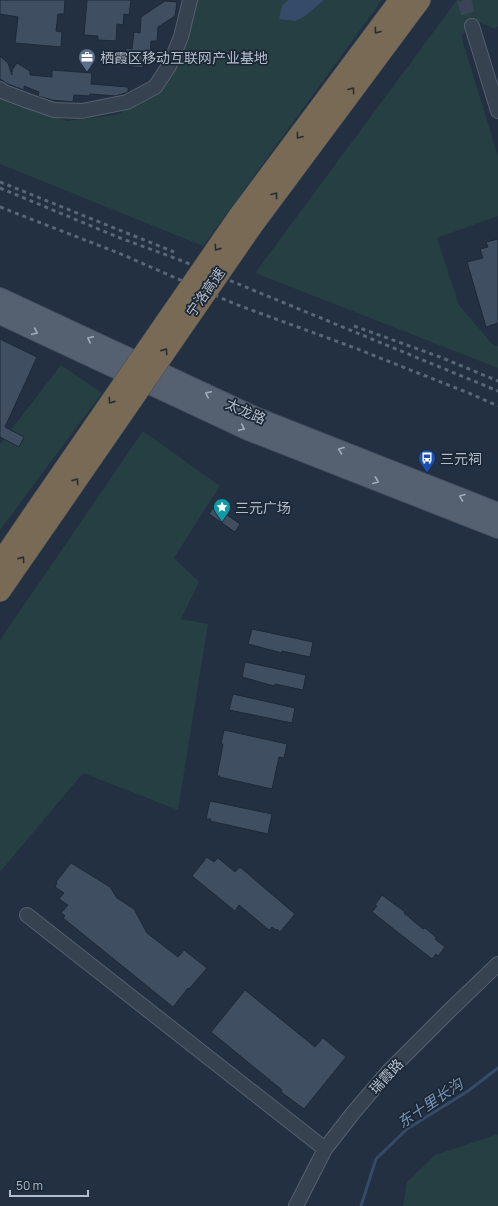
<svg xmlns="http://www.w3.org/2000/svg" width="498" height="1206" font-family="Manrope,'Noto Sans SC',sans-serif">
	<style>
		.green { fill: #253f42 }
		.water { fill: #354b69 }
		.lines { fill: none; stroke-linecap: round; stroke-linejoin: round }
		.stream { stroke: #354b69; stroke-width: 3 }
		.building { fill: #3f4e61; stroke: #1e2938 }
		.minor-tunnel { stroke: #394556; stroke-width: 14; stroke-dasharray: 14 7; stroke-linecap: butt }
		.minor-casing { stroke: #55606e; stroke-width: 16 }
		.major-casing { stroke: #414b5a; stroke-width: 20 }
		.highway-casing { stroke: #424d5b; stroke-width: 22 }
		.minor { stroke: #374251; stroke-width: 14 }
		.major { stroke: #556171; stroke-width: 18 }
		.highway { stroke: #786a54; stroke-width: 21 }
		.rail { stroke: #596678; stroke-width: 3; stroke-dasharray: 4 4; stroke-linecap: butt }
		.highway-bridge-casing { stroke: #424d5b; stroke-width: 22; stroke-linecap: butt }
		.highway-bridge { stroke: #786a54; stroke-width: 21 }
		.oneway { stroke: #252e39 }
		.oneway2 { stroke: #a1abb9 }
		.labels { text-anchor: middle; dominant-baseline: central; stroke-width: 3.5; stroke-linejoin: round; paint-order: stroke }
		.poi-label { font-size: 14px; fill: #b4bdcb; stroke: #1c2736; text-anchor: start }
		.street-label { font-size: 14px; fill: #b4bdcb; stroke: #1c2736 }
		.water-label { font-size: 15px; font-style: italic; fill: #7993b5; stroke: #1c2736 }
	</style>
	<rect width="100%" height="100%" fill="#233041"/>
	<!-- green -->
	<path class="green" d="M189 0H382L203 246 0 164V94L67 121 116 115 146 101 172 76 183 40Z
		M457 0H498V26L495 29 477 21 461 36 498 156V216L437 238 459 305 494 346H498V368L255 273Z
		M61 365 102 393 0 530V444Z
		M143 431 220 486 174 558 199 582 181 619 208 624 178 810 83 773 0 872V640Z
		M498 1134V1206H403L407 1182 435 1155Z"/>
	<!-- water -->
	<path class="water" d="M288 0H324L304 17 295 21 279 19 282 6Z"/>
	<g class="lines">
		<!-- stream -->
		<path class="stream" d="M361 1206 376 1159 407 1129 468 1091 498 1068"/>
	</g>
	<!-- building -->
	<path class="building" d="M0 0H65L64 14H58L56 31 62 32 61 47 15 43 18 17 0 14Z
		M87 0H131L129 15 124 14 123 25 117 24 116 41 98 40V36L84 35Z
		M165 1 177 2 175 16 158 27 157 41H151L150 57H143V68L125 66 126 48 132 49 134 32 140 33 141 17Z
		M0 56 8 63 12 75V70L17 63 30 71V75L52 77V70L92 73 91 84 128 87V92L116 96 90 94V96L74 95 73 102 52 100 38 96 39 92 24 86V90L8 84 0 79Z
		M498 239V323L486 327 467 262 483 258 480 249 488 247 486 242Z
		M0 339 37 357 5 427 24 437 19 447 0 437Z
		M214 506 240 524 235 532 209 514Z
		M252 629 313 642 310 657 282 651V653L248 644Z
		M245 662 306 675 303 690 275 684 274 686 242 677Z
		M233 694 295 708 292 723 229 710Z
		M224 730 287 744 284 758 279 757 272 789 219 777 220 776H217L223 744H221Z
		M210 801 272 814 268 834 210 821 211 819H206Z
		M207 857 214 862 218 858 235 872 240 867 295 914 280 932 277 929 276 930 272 927 269 930 239 905 235 911 192 876Z
		M71 863 110 887 117 898 134 909 147 933 178 957 184 950 207 968 189 989 188 988 173 1007 63 918 65 916 61 913 68 905 59 899 64 893 55 887 57 883 56 882Z
		M382 895 405 912 404 913 423 929 425 928 436 937 435 939 445 947 438 956 436 954 432 959 372 912 377 906 375 905Z
		M245 990 315 1047 323 1038 346 1057 304 1109 281 1092 282 1090 211 1032Z"/>
	<g class="lines">
		<!-- minor-tunnel -->
		<path class="minor-tunnel" d="M464 0 472 26"/>
		<!-- minor casing -->
		<g class="minor-casing">
			<path id="minor" d="M472 26 498 111
				M0 89 4 92 28 101 54 110 82 111 127 102 155 87 169 66 181 37 190 0
				M27 915 325 1149
				M296 1206 325 1149 353 1113 388 1072 447 1013 498 964"/>
		</g>
		<!-- major casing -->
		<g class="major-casing">
			<path id="major" d="M0 297 255 416 498 512
				M0 315 248 431 498 529"/>
		</g>
		<!-- highway casing -->
		<g class="highway-casing">
			<path id="highway" d="M239 216 400 0
				M252 226 420 0
				M0 563 41 503
				M0 591 54 513"/>
		</g>
		<!-- minor -->
		<use href="#minor" class="minor"/>
		<!-- major -->
		<use href="#major" class="major"/>
		<!-- highway -->
		<use href="#highway" class="highway"/>
		<!-- rail -->
		<path class="rail" d="M0 182 174 252
			M0 188 120 238 180 260 498 391
			M0 207 121 254 235 304 355 348 471 394 498 406
			M354 326 440 357 498 381"/>
		<!-- highway-bridge casing -->
		<g class="highway-bridge-casing">
			<path id="highway-bridge" d="M41 503 239 216
				M54 513 252 226"/>
		</g>
		<!-- highway-bridge -->
		<use href="#highway-bridge" class="highway-bridge"/>
	</g>
	<!-- one-way arrows -->
	<defs><path id="oneway-chevron" d="M-2-3.5L2.5 0L-2 3.5" fill="none" stroke-width="1.6" stroke-linecap="round" stroke-linejoin="round"/></defs>
	<g class="oneway">
		<use href="#oneway-chevron" transform="translate(377 31) rotate(127)"/>
		<use href="#oneway-chevron" transform="translate(352 90) rotate(-53)"/>
		<use href="#oneway-chevron" transform="translate(299 136) rotate(127)"/>
		<use href="#oneway-chevron" transform="translate(275 195) rotate(-53)"/>
		<use href="#oneway-chevron" transform="translate(217 248) rotate(125)"/>
		<use href="#oneway-chevron" transform="translate(165 351) rotate(-55)"/>
		<use href="#oneway-chevron" transform="translate(111 401) rotate(125)"/>
		<use href="#oneway-chevron" transform="translate(76 481) rotate(-55)"/>
		<use href="#oneway-chevron" transform="translate(22 559) rotate(-55)"/>
	</g>
	<g class="oneway2">
		<use href="#oneway-chevron" transform="translate(35 332) rotate(25)"/>
		<use href="#oneway-chevron" transform="translate(90 339) rotate(-155)"/>
		<use href="#oneway-chevron" transform="translate(208 394) rotate(-155)"/>
		<use href="#oneway-chevron" transform="translate(242 428) rotate(25)"/>
		<use href="#oneway-chevron" transform="translate(341 450) rotate(-159)"/>
		<use href="#oneway-chevron" transform="translate(376 481) rotate(21)"/>
		<use href="#oneway-chevron" transform="translate(462 497) rotate(-159)"/>
	</g>
	<!-- icons -->
	<defs>
		<g id="office-pin" transform="scale(0.9)"><path d="M0 17L-7.5 6A9.5 9.5 0 1 1 7.5 6Z" fill="#5c6f8a" stroke="#1c2736"/><path d="M-6-3h4V-5.5h4V-3h4V5H-6ZM-1-4.5V-3h2v-1.5ZM-6 0V1H6V0Z" fill="#fff"/></g>
		<g id="bus-pin" transform="scale(0.9)"><path d="M0 17L-7.5 6A9.5 9.5 0 1 1 7.5 6Z" fill="#1a4fb4" stroke="#1c2736"/><path d="M-5-6H5V4H4V6H2V4H-2V6H-4V4H-5ZM-3.5-4V0h7V-4ZM-3.5 1.2v1.5H-2V1.2ZM2 1.2v1.5H3.5V1.2Z" fill="#fff"/></g>
		<g id="sight-pin" transform="scale(0.9)"><path d="M0 17L-7.5 6A9.5 9.5 0 1 1 7.5 6Z" fill="#0f9aa8" stroke="#1c2736"/><path d="M0-6L1.8-2.2L6-1.7L2.9 1.2L3.7 5.4L0 3.3L-3.7 5.4L-2.9 1.2L-6-1.7L-1.8-2.2Z" fill="#fff"/></g>
	</defs>
	<g fill-rule="evenodd">
		<use href="#office-pin" x="87" y="57"/>
		<use href="#bus-pin" x="427" y="458"/>
		<use href="#sight-pin" x="222" y="507"/>
	</g>
	<g class="labels">
		<!-- poi labels -->
		<g class="poi-label">
			<text x="100" y="57">栖霞区移动互联网产业基地</text>
			<text x="440" y="458">三元祠</text>
			<text x="235" y="507">三元广场</text>
		</g>
		<!-- street labels -->
		<g class="street-label">
			<text transform="translate(205 292) rotate(-55)">宁洛高速</text>
			<text transform="translate(246 411) rotate(24)">太龙路</text>
			<text transform="translate(386 1076) rotate(-47)">瑞霞路</text>
		</g>
		<!-- water labels -->
		<g class="water-label">
			<text transform="translate(430 1103) rotate(-34)">东十里长沟</text>
		</g>
	</g>
	<!-- scale -->
	<path d="M10 1190v6h78v-6" fill="none" stroke="#b4bdcb" stroke-width="2"/>
	<text x="16" y="1190" font-size="12" fill="#b4bdcb" stroke="#1c2736" stroke-width="3" paint-order="stroke">50 m</text>
</svg>
